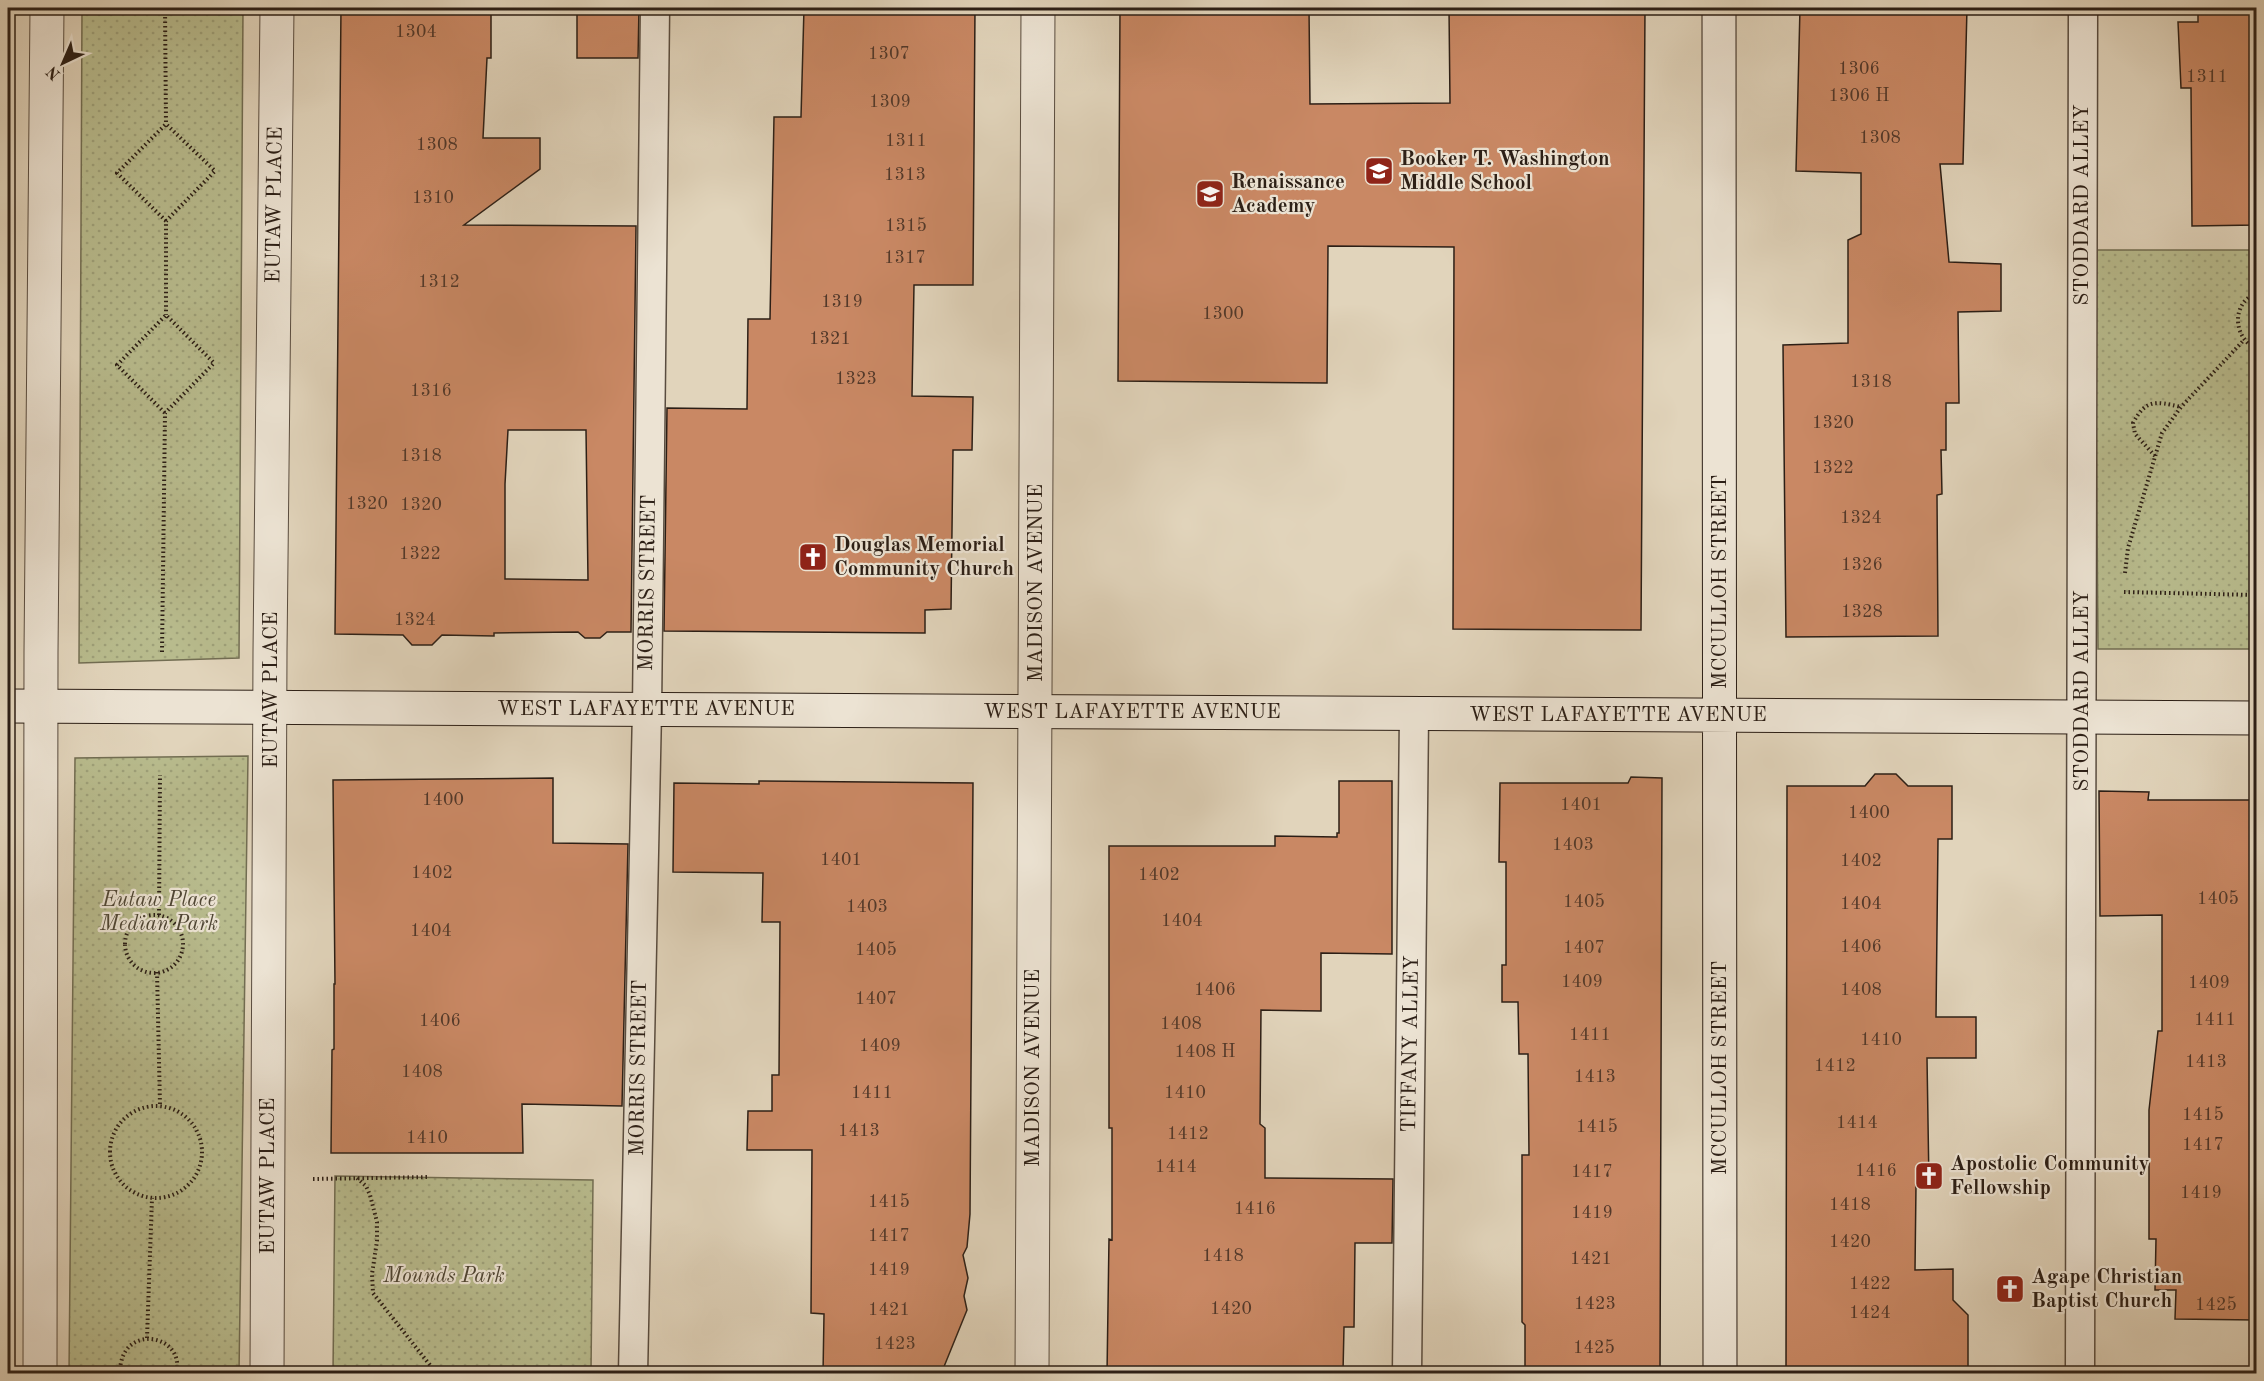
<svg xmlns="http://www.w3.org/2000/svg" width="2264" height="1381" font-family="'Old Standard TT',serif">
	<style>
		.park { fill: url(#park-dots); stroke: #726d52; stroke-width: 1.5 }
		.building { fill: #c98864; stroke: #2c1f16; stroke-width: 1.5; fill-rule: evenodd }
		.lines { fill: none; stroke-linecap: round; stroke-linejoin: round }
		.service-casing { stroke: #594c3f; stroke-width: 31 }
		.minor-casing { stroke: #594c3f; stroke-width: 35 }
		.tertiary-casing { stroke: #594c3f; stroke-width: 35 }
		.secondary-casing { stroke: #2c1f16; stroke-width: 35 }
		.path { stroke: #2c1f16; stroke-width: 4; stroke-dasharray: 1.5 3; stroke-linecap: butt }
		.service { stroke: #ece3d3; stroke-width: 28 }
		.minor { stroke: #ece3d3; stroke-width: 33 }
		.tertiary { stroke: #ece3d3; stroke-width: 33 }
		.secondary { stroke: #ece3d3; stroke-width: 33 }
		.labels { text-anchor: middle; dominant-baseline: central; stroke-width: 4.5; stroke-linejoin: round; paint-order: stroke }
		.number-label { font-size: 18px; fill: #53392a }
		.poi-label { font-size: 21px; font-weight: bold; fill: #2c1f16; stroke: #ece3d3; text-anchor: start }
		.street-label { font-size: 21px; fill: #2c1f16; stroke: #ece3d3 }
		.park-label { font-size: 21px; font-style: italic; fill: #4f4634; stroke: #ece3d3 }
	</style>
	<defs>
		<pattern id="park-dots" width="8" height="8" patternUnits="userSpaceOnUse" patternTransform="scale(1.5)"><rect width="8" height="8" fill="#b8bb8d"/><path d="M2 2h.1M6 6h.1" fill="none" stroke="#9ea079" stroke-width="1.8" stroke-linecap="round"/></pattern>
	</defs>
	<rect width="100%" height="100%" fill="#e1d4bb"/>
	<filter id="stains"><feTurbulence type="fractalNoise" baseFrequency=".00333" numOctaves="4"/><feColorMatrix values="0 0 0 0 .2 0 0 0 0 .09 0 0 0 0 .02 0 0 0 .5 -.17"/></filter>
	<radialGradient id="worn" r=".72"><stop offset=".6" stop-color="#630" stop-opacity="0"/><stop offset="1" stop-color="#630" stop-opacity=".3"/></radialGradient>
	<!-- park -->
	<path class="park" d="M82 8H243L239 658 79 663Z
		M2095 250H2256V649H2098Z
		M248 756 239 1373H69L75 758Z
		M335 1176 593 1180 591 1373H333Z"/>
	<!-- building -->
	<path class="building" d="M341 8H491V58H487L483 138H540V169L464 225 636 226 631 632H607L600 638H585L578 632 494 633V636L442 635 432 645H412L403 635 335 634ZM508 430H586L588 580 505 579V484Z
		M577 8H639L638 58H577Z
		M804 8H975L973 285H914L912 396 973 397 972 450H953L951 609 925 610V633L664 631 667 408 747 409 748 319H770L774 117H801Z
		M1120 8H1309L1310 104 1450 103 1449 8H1645L1641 630 1453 629 1454 247 1328 246 1327 383 1118 381Z
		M1800 8H1967L1963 164H1940L1949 262 2001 264V311L1958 312 1959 403H1946V450H1941L1942 494 1937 495 1938 636 1786 637 1783 345 1848 343V240L1861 234V173L1796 171Z
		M2198 8H2256V225L2192 226 2191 88H2181L2178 22H2198Z
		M1875 774H1896L1908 786H1952V839H1938L1936 1017H1976V1058H1927L1929 1185H1916L1915 1270 1953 1269V1300L1968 1315V1371L1930 1372V1374H1786L1787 786H1865Z
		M1631 777 1662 778 1660 1374H1525V1325L1522 1322V1155H1529L1528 1054H1519L1518 1002H1502V965H1506V862H1499L1500 783H1628Z
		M553 778V843L628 844 622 1106 522 1104 523 1153H331L332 1050 334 1049V984H335L333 780Z
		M759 781 973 783 970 1214 967 1247 963 1255 968 1278 964 1296 967 1310 941 1374H823L824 1314 811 1313 812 1150H747L748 1111H772V1075H779L780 922H762L763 873 673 872 674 783 759 784Z
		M1339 781H1392V954L1321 953V1011L1261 1010 1260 1124 1265 1128V1178L1393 1179 1392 1243H1355L1354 1327H1344L1343 1372 1236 1371V1374H1107L1109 1239 1112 1240V1128H1109V846H1275V836L1337 837V833H1339Z
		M2099 791 2149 792 2148 800H2256V1320L2175 1319 2176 1290H2155L2156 1239H2149V1110L2158 1031H2162V915L2100 916Z"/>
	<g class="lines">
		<!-- service casing -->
		<g class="service-casing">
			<path id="service" d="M633 1374 647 710 655 8
				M1407 1374 1414 714
				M2080 1374 2083 8"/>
		</g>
		<!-- minor casing -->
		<g class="minor-casing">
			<path id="minor" d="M1032 1374 1038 8"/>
		</g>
		<!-- tertiary casing -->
		<g class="tertiary-casing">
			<path id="tertiary" d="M40 1374 41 652 47 8
				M267 1374 270 652 277 8"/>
		</g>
		<!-- secondary casing -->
		<g class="secondary-casing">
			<path id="secondary" d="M1719 8 1720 1374
				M8 706 2256 718"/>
		</g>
		<!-- path -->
		<path class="path" d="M165 8 166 124
			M166 221 117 173 166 124 215 171 166 221V315
			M2256 293C2231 304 2233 337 2256 349
			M2155 456 2135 434 2133 423C2146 399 2155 401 2181 407
			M2125 573 2128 548 2162 433 2181 407 2244 340
			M2124 592 2256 595
			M162 652 165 413 214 363 166 315 117 365 165 413
			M159 915 160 775
			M125 944a29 29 0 1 1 58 0a29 29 0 1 1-58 0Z
			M157 972 160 1105
			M110 1152a46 46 0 1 1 92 0a46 46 0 1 1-92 0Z
			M357 1178 366 1186 370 1195 377 1222V1241L372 1274 373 1293 437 1374
			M313 1179 430 1177
			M147 1338 152 1198
			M120 1374C119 1321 187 1334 176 1374"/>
		<!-- service -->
		<use href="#service" class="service"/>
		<!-- minor -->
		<use href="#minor" class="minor"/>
		<!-- tertiary -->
		<use href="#tertiary" class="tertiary"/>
		<!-- secondary -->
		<use href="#secondary" class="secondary"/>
	</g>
	<!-- icons -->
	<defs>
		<g id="school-square" transform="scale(1.5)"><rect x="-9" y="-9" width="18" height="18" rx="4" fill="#8f2418" stroke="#ece3d3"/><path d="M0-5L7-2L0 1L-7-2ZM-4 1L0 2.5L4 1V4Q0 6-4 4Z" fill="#fff"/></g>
		<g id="church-square" transform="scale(1.5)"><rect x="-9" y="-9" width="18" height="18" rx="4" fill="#8f2418" stroke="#ece3d3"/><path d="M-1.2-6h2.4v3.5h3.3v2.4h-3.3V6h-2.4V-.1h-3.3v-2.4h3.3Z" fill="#fff"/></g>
	</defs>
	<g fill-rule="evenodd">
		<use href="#school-square" x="1379" y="171"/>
		<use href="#school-square" x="1210" y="194"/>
		<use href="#church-square" x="813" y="557"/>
		<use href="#church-square" x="1929" y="1176"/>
		<use href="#church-square" x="2010" y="1289"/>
	</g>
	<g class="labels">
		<!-- number labels -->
		<g class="number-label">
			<text x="416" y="32">1304</text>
			<text x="889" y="54">1307</text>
			<text x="1859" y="69">1306</text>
			<text x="2207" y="77">1311</text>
			<text x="1859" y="96">1306 H</text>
			<text x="890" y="102">1309</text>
			<text x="1880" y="138">1308</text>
			<text x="906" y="141">1311</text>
			<text x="437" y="145">1308</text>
			<text x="905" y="175">1313</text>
			<text x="433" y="198">1310</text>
			<text x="906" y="226">1315</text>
			<text x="905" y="258">1317</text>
			<text x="439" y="282">1312</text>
			<text x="842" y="302">1319</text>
			<text x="1223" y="314">1300</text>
			<text x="830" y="339">1321</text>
			<text x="856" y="379">1323</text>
			<text x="1871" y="382">1318</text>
			<text x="431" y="391">1316</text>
			<text x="1833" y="423">1320</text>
			<text x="421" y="456">1318</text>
			<text x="1833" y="468">1322</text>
			<text x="367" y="504">1320</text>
			<text x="421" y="505">1320</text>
			<text x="1861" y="518">1324</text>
			<text x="420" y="554">1322</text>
			<text x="1862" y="565">1326</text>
			<text x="1862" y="612">1328</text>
			<text x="415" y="620">1324</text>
			<text x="443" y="800">1400</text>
			<text x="1581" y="805">1401</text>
			<text x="1869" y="813">1400</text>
			<text x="1573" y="845">1403</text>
			<text x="841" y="860">1401</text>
			<text x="1861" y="861">1402</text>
			<text x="432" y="873">1402</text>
			<text x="1159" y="875">1402</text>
			<text x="2218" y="899">1405</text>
			<text x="1584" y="902">1405</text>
			<text x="1861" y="904">1404</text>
			<text x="867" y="907">1403</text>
			<text x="1182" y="921">1404</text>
			<text x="431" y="931">1404</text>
			<text x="1861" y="947">1406</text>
			<text x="1584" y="948">1407</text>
			<text x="876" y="950">1405</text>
			<text x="1582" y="982">1409</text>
			<text x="2209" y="983">1409</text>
			<text x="1215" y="990">1406</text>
			<text x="1861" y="990">1408</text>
			<text x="876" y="999">1407</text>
			<text x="2215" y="1020">1411</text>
			<text x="440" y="1021">1406</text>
			<text x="1181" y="1024">1408</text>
			<text x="1590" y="1035">1411</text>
			<text x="1881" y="1040">1410</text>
			<text x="880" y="1046">1409</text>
			<text x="1205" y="1052">1408 H</text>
			<text x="2206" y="1062">1413</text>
			<text x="1835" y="1066">1412</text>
			<text x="422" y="1072">1408</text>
			<text x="1595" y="1077">1413</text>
			<text x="872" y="1093">1411</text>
			<text x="1185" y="1093">1410</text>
			<text x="2203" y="1115">1415</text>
			<text x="1857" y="1123">1414</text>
			<text x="1597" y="1127">1415</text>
			<text x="859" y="1131">1413</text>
			<text x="1188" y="1134">1412</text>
			<text x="427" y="1138">1410</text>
			<text x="2203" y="1145">1417</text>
			<text x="1176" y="1167">1414</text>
			<text x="1876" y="1171">1416</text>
			<text x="1592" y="1172">1417</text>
			<text x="2201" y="1193">1419</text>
			<text x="889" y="1202">1415</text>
			<text x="1850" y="1205">1418</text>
			<text x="1255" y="1209">1416</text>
			<text x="1592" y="1213">1419</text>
			<text x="889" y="1236">1417</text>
			<text x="1850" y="1242">1420</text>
			<text x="1223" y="1256">1418</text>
			<text x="1591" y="1259">1421</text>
			<text x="889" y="1270">1419</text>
			<text x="1870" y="1284">1422</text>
			<text x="1595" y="1304">1423</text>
			<text x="2216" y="1305">1425</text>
			<text x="1231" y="1309">1420</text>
			<text x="889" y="1310">1421</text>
			<text x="1870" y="1313">1424</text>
			<text x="895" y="1344">1423</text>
			<text x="1594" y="1348">1425</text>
		</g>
		<!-- poi labels -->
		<g class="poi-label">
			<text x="1400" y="159">Booker T. Washington<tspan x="1400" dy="24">Middle School</tspan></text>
			<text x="1231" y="182">Renaissance<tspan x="1231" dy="24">Academy</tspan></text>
			<text x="834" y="545">Douglas Memorial<tspan x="834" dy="24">Community Church</tspan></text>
			<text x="1950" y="1164">Apostolic Community<tspan x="1950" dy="24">Fellowship</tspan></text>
			<text x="2031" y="1277">Agape Christian<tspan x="2031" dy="24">Baptist Church</tspan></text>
		</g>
		<!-- street labels -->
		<g class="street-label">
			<text transform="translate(275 205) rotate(-89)">EUTAW PLACE</text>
			<text transform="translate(2082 205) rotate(-90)">STODDARD ALLEY</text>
			<text transform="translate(1720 582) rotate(-90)">MCCULLOH STREET</text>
			<text transform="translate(648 583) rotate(-89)">MORRIS STREET</text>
			<text transform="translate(1036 583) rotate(-90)">MADISON AVENUE</text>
			<text transform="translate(271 690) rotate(-90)">EUTAW PLACE</text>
			<text transform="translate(2082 691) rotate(-90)">STODDARD ALLEY</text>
			<text x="646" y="709">WEST LAFAYETTE AVENUE</text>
			<text x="1132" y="712">WEST LAFAYETTE AVENUE</text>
			<text x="1618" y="715">WEST LAFAYETTE AVENUE</text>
			<text transform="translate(1411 1044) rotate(-89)">TIFFANY ALLEY</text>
			<text transform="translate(639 1068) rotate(-89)">MORRIS STREET</text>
			<text transform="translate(1033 1068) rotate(-90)">MADISON AVENUE</text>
			<text transform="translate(1720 1068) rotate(-90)">MCCULLOH STREET</text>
			<text transform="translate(268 1176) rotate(-90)">EUTAW PLACE</text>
		</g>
		<!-- park labels -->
		<g class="park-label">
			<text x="159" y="900">Eutaw Place<tspan x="159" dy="24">Median Park</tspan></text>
			<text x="444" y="1276">Mounds Park</text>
		</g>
	</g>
	<!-- margin -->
	<rect width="2264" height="1381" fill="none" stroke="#e1d4bb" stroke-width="30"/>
	<rect x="9" y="9" width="2246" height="1363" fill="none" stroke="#2c1f16" stroke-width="3"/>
	<rect x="15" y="15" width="2234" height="1351" fill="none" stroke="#2c1f16" stroke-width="1.5"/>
	<!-- north arrow -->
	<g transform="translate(63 63) rotate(224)" stroke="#ece3d3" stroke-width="4.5" paint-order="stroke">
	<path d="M0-4.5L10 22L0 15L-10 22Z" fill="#2c1f16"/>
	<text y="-9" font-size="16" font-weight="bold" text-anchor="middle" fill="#2c1f16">N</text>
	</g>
	<rect width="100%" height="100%" filter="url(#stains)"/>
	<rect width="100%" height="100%" fill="url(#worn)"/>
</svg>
